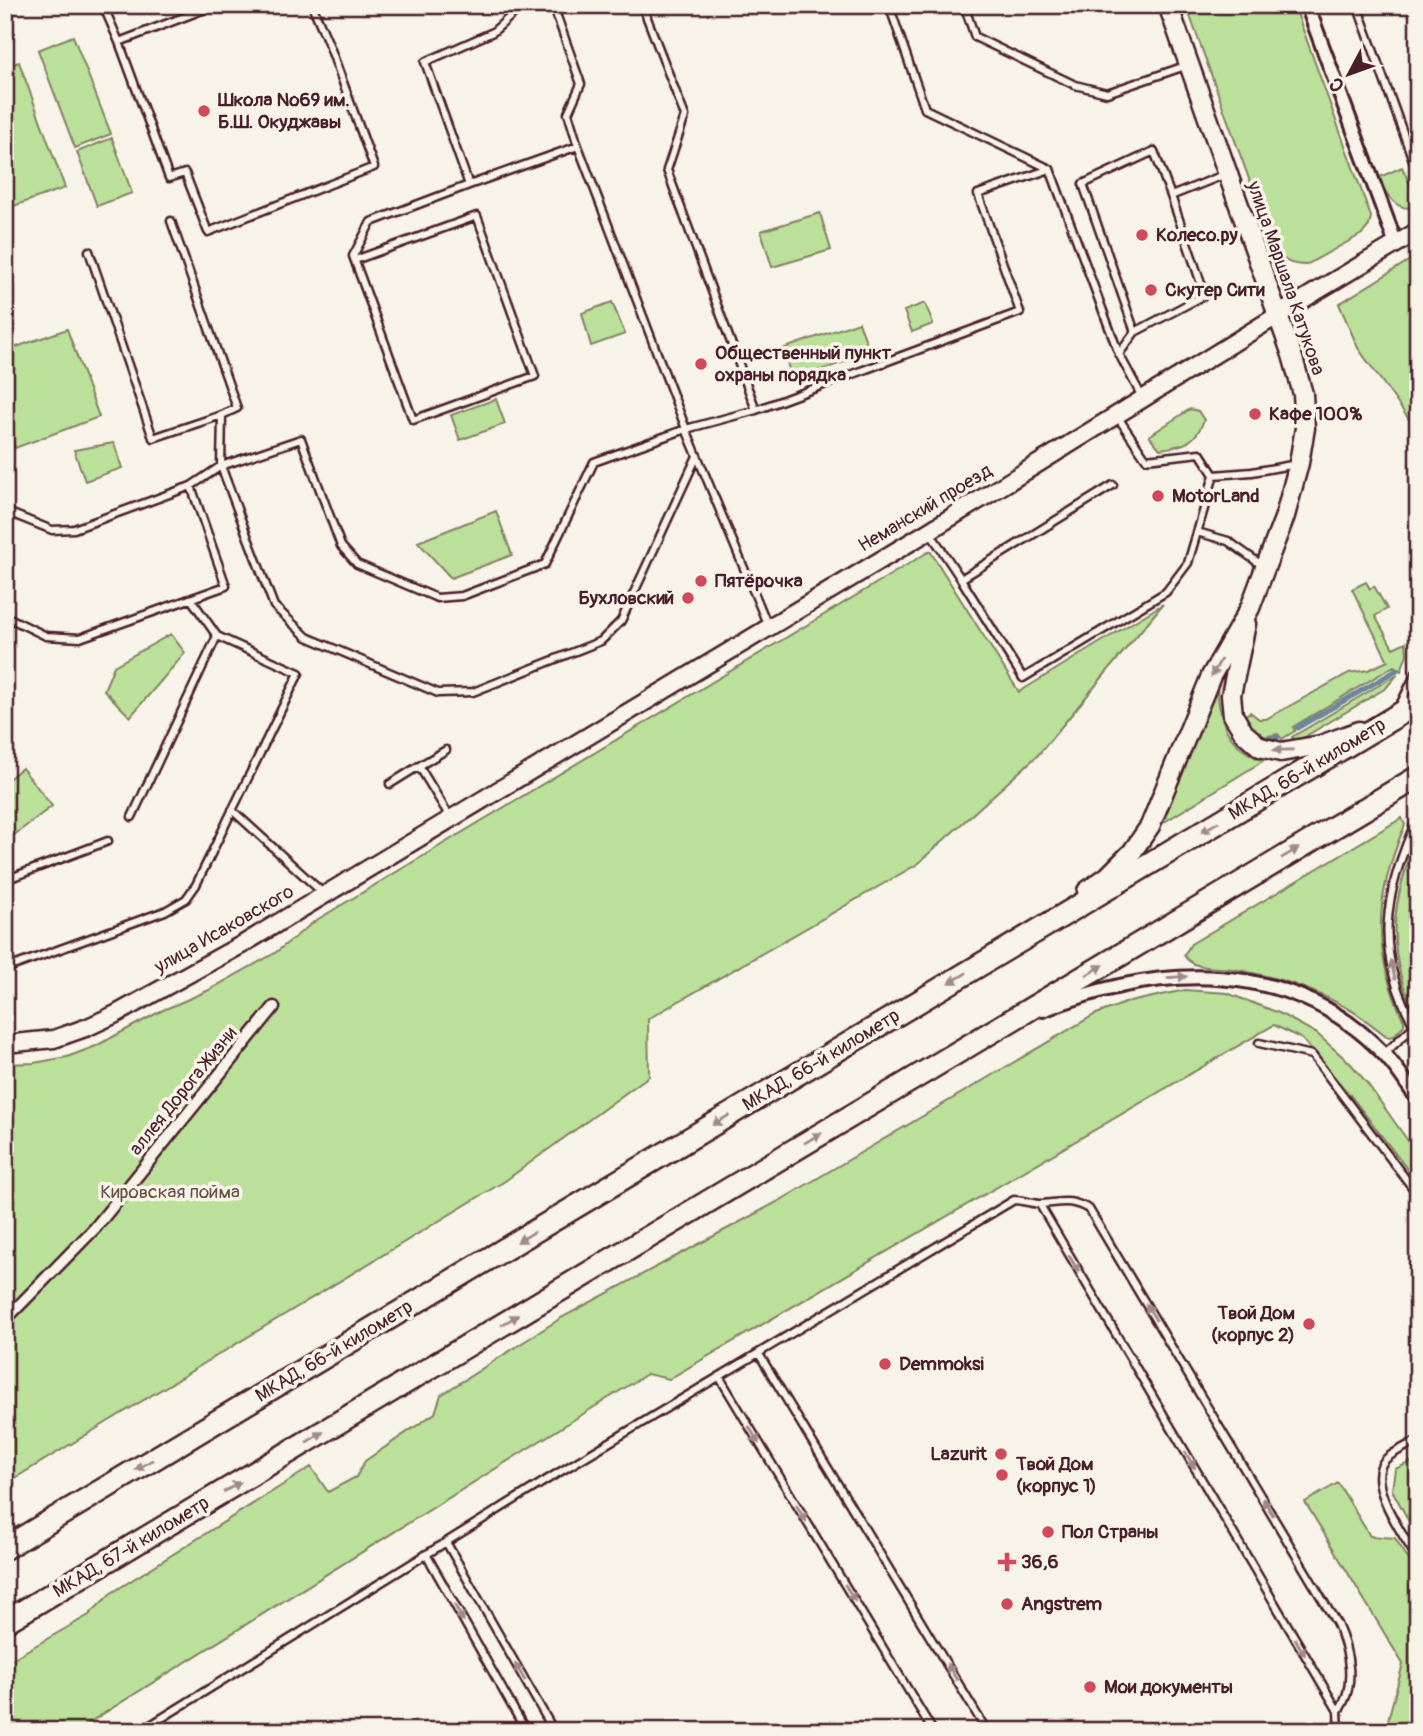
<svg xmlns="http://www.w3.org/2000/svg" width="1423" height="1736" font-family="Pangolin,sans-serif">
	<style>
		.green { fill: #bbe09a; stroke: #828062; stroke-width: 2 }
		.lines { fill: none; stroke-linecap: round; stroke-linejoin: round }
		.stream { stroke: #6a8897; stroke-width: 5 }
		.service-casing { stroke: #4a1f2b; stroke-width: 11 }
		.pedestrian-casing { stroke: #4a1f2b; stroke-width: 15 }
		.minor-casing { stroke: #4a1f2b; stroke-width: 18 }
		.tertiary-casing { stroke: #4a1f2b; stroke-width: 21 }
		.secondary-casing { stroke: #4a1f2b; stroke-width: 23 }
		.trunk-casing { stroke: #4a1f2b; stroke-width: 26 }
		.service { stroke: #f7f3e8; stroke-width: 6 }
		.pedestrian { stroke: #f7f3e8; stroke-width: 10 }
		.minor { stroke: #f7f3e8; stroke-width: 12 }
		.tertiary { stroke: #f7f3e8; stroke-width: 16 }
		.secondary { stroke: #f7f3e8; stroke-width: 18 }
		.trunk { stroke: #f7f3e8; stroke-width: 21 }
		.oneway { fill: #a0898a }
		.poi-dot { fill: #d1495b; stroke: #f7f3e8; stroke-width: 2.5 }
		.labels { text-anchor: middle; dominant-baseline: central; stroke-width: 7; stroke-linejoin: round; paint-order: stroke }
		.poi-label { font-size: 19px; font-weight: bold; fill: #4a1f2b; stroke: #f7f3e8; text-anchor: start }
		.street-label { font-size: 19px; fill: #4a1f2b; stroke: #f7f3e8 }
		.park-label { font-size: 19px; fill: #664f47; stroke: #f7f3e8 }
	</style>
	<rect width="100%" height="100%" fill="#f7f3e8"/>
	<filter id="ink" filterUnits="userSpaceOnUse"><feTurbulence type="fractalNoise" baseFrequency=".0143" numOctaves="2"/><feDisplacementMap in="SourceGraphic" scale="14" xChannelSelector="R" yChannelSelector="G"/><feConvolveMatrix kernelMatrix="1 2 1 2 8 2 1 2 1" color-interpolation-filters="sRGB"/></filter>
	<g filter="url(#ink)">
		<!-- green -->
		<path class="green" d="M1186 5H1294L1371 217 1369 226 1362 234 1306 265C1291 265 1282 261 1274 248Z
			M73 36 111 134 75 148 38 50Z
			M19 62 65 188 5 209V67Z
			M112 138 132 193 97 206 77 152Z
			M1402 167 1417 199 1416 206C1397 214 1385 193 1378 178Z
			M820 213 831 250 772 267 761 231Z
			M1418 255V432L1358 348 1339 304Z
			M612 302 625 334 591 346 582 313Z
			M925 303 933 324 912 332 904 311Z
			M859 322 870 353 793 380 782 349Z
			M67 329 99 417 15 448 5 421V351Z
			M496 399 505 424 460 440 451 415Z
			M1190 409 1198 411 1204 420C1195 444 1183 446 1160 449L1149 436Z
			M114 443 122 468 85 481 74 450Z
			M496 511 512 555 451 578 418 542Z
			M930 551 1019 692 1163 604 1038 755 916 865 648 1019 649 1076 505 1181 5 1484V1064L34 1063 67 1057 96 1046 161 1011 207 991 275 953 315 921Z
			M1366 582 1370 589 1374 586 1387 609 1375 616 1393 648 1406 642 1407 654 1401 671 1394 666 1293 727 1295 731 1282 739 1278 734 1262 737 1255 733 1243 717 1250 712 1259 719H1266L1349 673 1368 670 1388 661 1352 589Z
			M171 634 185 653 130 717 104 690 114 666Z
			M1398 674 1386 688 1296 742 1292 737Z
			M1217 683C1219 722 1225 744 1263 761L1161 824Z
			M22 768 52 806 5 842V782Z
			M1402 818 1405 825C1375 895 1371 951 1404 1021V1025L1394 1036 1388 1037C1374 1027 1362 1016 1347 1008 1314 989 1276 977 1239 970 1222 966 1193 972 1184 955L1191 944Z
			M1418 835V1021C1384 952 1390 904 1418 835Z
			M1185 990 1227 993 1279 1013 1316 1033 1351 1064 1367 1083 1418 1155V1183L1350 1095 1302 1039 1274 1025 669 1379 647 1374 90 1722 84 1731H5V1663L89 1615 110 1594 311 1467 328 1492 356 1477 365 1461 435 1413 441 1395 561 1318 779 1201 1094 1015 1125 1003Z
			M1418 1459V1538L1392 1490 1395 1469Z
			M1338 1483 1370 1536 1395 1538 1418 1574V1722L1415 1731H1385L1403 1664 1305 1502Z"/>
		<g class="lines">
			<!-- stream -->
			<path class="stream" d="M1297 728 1397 670
				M1264 740 1278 737"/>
			<!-- service casing -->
			<g class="service-casing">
				<path id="service" d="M103 5 119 42 169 178 185 173 208 232 374 167 330 47 312 5
					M555 5 554 8 581 84 568 113 578 146 686 429 768 626
					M642 5 685 116 667 170 756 410
					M889 5 925 109 1050 169 1119 354 1142 397
					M964 5 975 37 1075 85 1107 93 1188 65
					M1357 5 1418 174
					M119 42 215 5
					M469 185 578 146
					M171 221 237 408 222 415
					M89 251 153 438 222 415 221 466 248 538 274 606 307 637 438 693 473 692 601 641 621 621 697 456
					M355 260 477 216 535 376 413 420 353 256 371 222 469 185 425 62 493 32 523 5
					M1135 332 1083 184 1154 151 1171 196
					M1119 354 1135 332 1205 295 1171 196 1226 174
					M1117 416 1146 459 1200 453 1214 475 1252 472 1297 464
					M1113 485 961 579 1023 678 1166 592 1188 563 1214 475
					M5 511 52 530 74 529 191 486 221 466 301 439 341 546 357 564 437 598 462 596 545 564 594 462 686 429 756 410 1020 312 978 194 1050 169
					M929 531 961 579
					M1197 532 1228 541 1263 566
					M5 616 46 636 80 638 226 586 191 486
					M1400 705 1418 669
					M419 766 446 750
					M390 784 419 766 450 817
					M232 810 324 894
					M1418 816C1383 897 1372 953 1418 1033
					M132 817 217 636
					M5 880 108 841
					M5 969 165 911 186 899 196 885 299 673 217 636 191 599
					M1259 1043 1312 1055 1418 1195
					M1384 1054 1414 1026
					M1040 1205 1338 1711 1339 1731
					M759 1354 987 1731
					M720 1378 933 1731
					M1418 1440C1408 1446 1392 1452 1385 1460 1364 1483 1405 1537 1418 1560
					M446 1542 554 1731
					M426 1554 526 1731
					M141 1731 548 1479 1014 1200C1024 1200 1035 1205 1043 1204 1064 1202 1070 1199 1089 1209L1337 1624C1349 1650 1357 1687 1338 1711"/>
			</g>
			<!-- pedestrian casing -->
			<g class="pedestrian-casing">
				<path id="pedestrian" d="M5 1320 95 1228 274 1007"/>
			</g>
			<!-- minor casing -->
			<g class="minor-casing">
				<path id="minor" d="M1307 5 1396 244
					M1043 1010C1158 964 1290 957 1383 1053 1397 1067 1407 1084 1418 1100"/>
			</g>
			<!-- tertiary casing -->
			<g class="tertiary-casing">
				<path id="tertiary" d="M5 1044 54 1039 88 1027 116 1014 243 944 929 531 1317 291 1418 231"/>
			</g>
			<!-- secondary casing -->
			<g class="secondary-casing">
				<path id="secondary" d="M1246 624 1231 695 1233 715 1244 733 1260 747 1281 752 1321 745 1359 731
					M1087 891 1108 876 1132 852 1150 826 1211 676 1250 608 1265 568 1285 516 1299 463 1305 428 1303 394 1292 355 1168 5"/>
			</g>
			<!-- trunk casing -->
			<g class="trunk-casing">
				<path id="trunk" d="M5 1548 1418 703
					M5 1622 1418 777"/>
			</g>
			<!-- service -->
			<use href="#service" class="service"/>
			<!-- pedestrian -->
			<use href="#pedestrian" class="pedestrian"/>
			<!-- minor -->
			<use href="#minor" class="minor"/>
			<!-- tertiary -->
			<use href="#tertiary" class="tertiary"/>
			<!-- secondary -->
			<use href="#secondary" class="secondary"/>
			<!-- trunk -->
			<use href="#trunk" class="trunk"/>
		</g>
		<!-- one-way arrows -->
		<defs><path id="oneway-solid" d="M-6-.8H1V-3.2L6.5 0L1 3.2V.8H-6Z" transform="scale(1.75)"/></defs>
		<g class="oneway">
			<use href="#oneway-solid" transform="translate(1216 668) rotate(119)"/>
			<use href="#oneway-solid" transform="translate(1283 750) rotate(179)"/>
			<use href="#oneway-solid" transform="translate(1210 827) rotate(149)"/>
			<use href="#oneway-solid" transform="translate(1290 853) rotate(-31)"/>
			<use href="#oneway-solid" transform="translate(1095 970) rotate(-31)"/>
			<use href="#oneway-solid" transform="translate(1393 970) rotate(-102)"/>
			<use href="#oneway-solid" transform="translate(1177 977) rotate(-4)"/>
			<use href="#oneway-solid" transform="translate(958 978) rotate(149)"/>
			<use href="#oneway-solid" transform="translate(721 1120) rotate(149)"/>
			<use href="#oneway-solid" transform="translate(813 1138) rotate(-31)"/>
			<use href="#oneway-solid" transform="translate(526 1237) rotate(149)"/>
			<use href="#oneway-solid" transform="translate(1074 1264) rotate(60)"/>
			<use href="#oneway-solid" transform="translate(1151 1312) rotate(-121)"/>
			<use href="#oneway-solid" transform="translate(510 1320) rotate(-31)"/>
			<use href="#oneway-solid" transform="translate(754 1435) rotate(59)"/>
			<use href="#oneway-solid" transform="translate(315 1437) rotate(-31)"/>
			<use href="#oneway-solid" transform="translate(1190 1460) rotate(59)"/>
			<use href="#oneway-solid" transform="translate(144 1465) rotate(149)"/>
			<use href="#oneway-solid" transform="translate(232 1487) rotate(-31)"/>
			<use href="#oneway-solid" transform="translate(1268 1507) rotate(-121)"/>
			<use href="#oneway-solid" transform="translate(801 1513) rotate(59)"/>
			<use href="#oneway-solid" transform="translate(850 1593) rotate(59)"/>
			<use href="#oneway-solid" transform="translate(459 1613) rotate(61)"/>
			<use href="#oneway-solid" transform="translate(1300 1647) rotate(60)"/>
			<use href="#oneway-solid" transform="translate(520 1672) rotate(-120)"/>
			<use href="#oneway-solid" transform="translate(952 1672) rotate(-121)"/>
		</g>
	</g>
	<!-- markers -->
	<g class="poi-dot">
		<circle cx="204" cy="111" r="7"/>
		<circle cx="1142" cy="235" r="7"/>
		<circle cx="1151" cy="290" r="7"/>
		<circle cx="701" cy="364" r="7"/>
		<circle cx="1255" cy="414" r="7"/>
		<circle cx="1158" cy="496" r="7"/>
		<circle cx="701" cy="581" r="7"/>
		<circle cx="688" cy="598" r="7"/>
		<circle cx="1309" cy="1324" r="7"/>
		<circle cx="885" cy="1364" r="7"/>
		<circle cx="1001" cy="1454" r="7"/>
		<circle cx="1002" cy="1475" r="7"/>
		<circle cx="1048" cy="1532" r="7"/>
		<path d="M1003.5 1551.5h7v7h7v7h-7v7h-7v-7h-7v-7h7z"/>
		<circle cx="1007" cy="1604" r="7"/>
		<circle cx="1090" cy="1687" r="7"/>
	</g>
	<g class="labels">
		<!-- poi labels -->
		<g class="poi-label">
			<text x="218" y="100">Школа №69 им.<tspan x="218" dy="22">Б.Ш. Окуджавы</tspan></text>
			<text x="1156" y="235">Колесо.ру</text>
			<text x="1165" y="290">Скутер Сити</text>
			<text x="715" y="353">Общественный пункт<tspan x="715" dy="22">охраны порядка</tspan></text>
			<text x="1269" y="414">Кафе 100%</text>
			<text x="1172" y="496">MotorLand</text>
			<text x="715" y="581">Пятёрочка</text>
			<text x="674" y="598" text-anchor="end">Бухловский</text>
			<text x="1295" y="1313" text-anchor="end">Твой Дом<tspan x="1295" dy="22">(корпус 2)</tspan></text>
			<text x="899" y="1364">Demmoksi</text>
			<text x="987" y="1454" text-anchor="end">Lazurit</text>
			<text x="1016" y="1464">Твой Дом<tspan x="1016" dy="22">(корпус 1)</tspan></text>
			<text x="1062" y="1532">Пол Страны</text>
			<text x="1021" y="1562">36,6</text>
			<text x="1021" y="1604">Angstrem</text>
			<text x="1104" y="1687">Мои документы</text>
		</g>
		<!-- street labels -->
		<g class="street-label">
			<text transform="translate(1286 278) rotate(71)">улица Маршала Катукова</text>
			<text transform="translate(925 508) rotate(-31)">Неманский проезд</text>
			<text transform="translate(1307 769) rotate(-31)">МКАД, 66-й километр</text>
			<text transform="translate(224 929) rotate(-30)">улица Исаковского</text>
			<text transform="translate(821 1060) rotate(-31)">МКАД, 66-й километр</text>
			<text transform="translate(183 1091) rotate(-51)">аллея Дорога Жизни</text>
			<text transform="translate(334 1351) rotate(-31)">МКАД, 66-й километр</text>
			<text transform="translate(131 1547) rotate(-31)">МКАД, 67-й километр</text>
		</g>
		<!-- park labels -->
		<g class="park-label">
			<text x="170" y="1192">Кировская пойма</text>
		</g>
	</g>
	<!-- margin -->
	<rect width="1423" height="1736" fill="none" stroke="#f7f3e8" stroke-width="28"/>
	<rect x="14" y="14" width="1395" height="1708" fill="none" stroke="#4a1f2b" stroke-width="2.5" filter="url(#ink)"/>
	<!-- north arrow -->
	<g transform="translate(1349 74) rotate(229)" stroke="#f7f3e8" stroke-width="5" paint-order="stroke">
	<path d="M0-5L12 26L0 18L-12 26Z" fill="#4a1f2b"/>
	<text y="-10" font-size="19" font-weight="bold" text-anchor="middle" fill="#4a1f2b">С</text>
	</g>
</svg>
